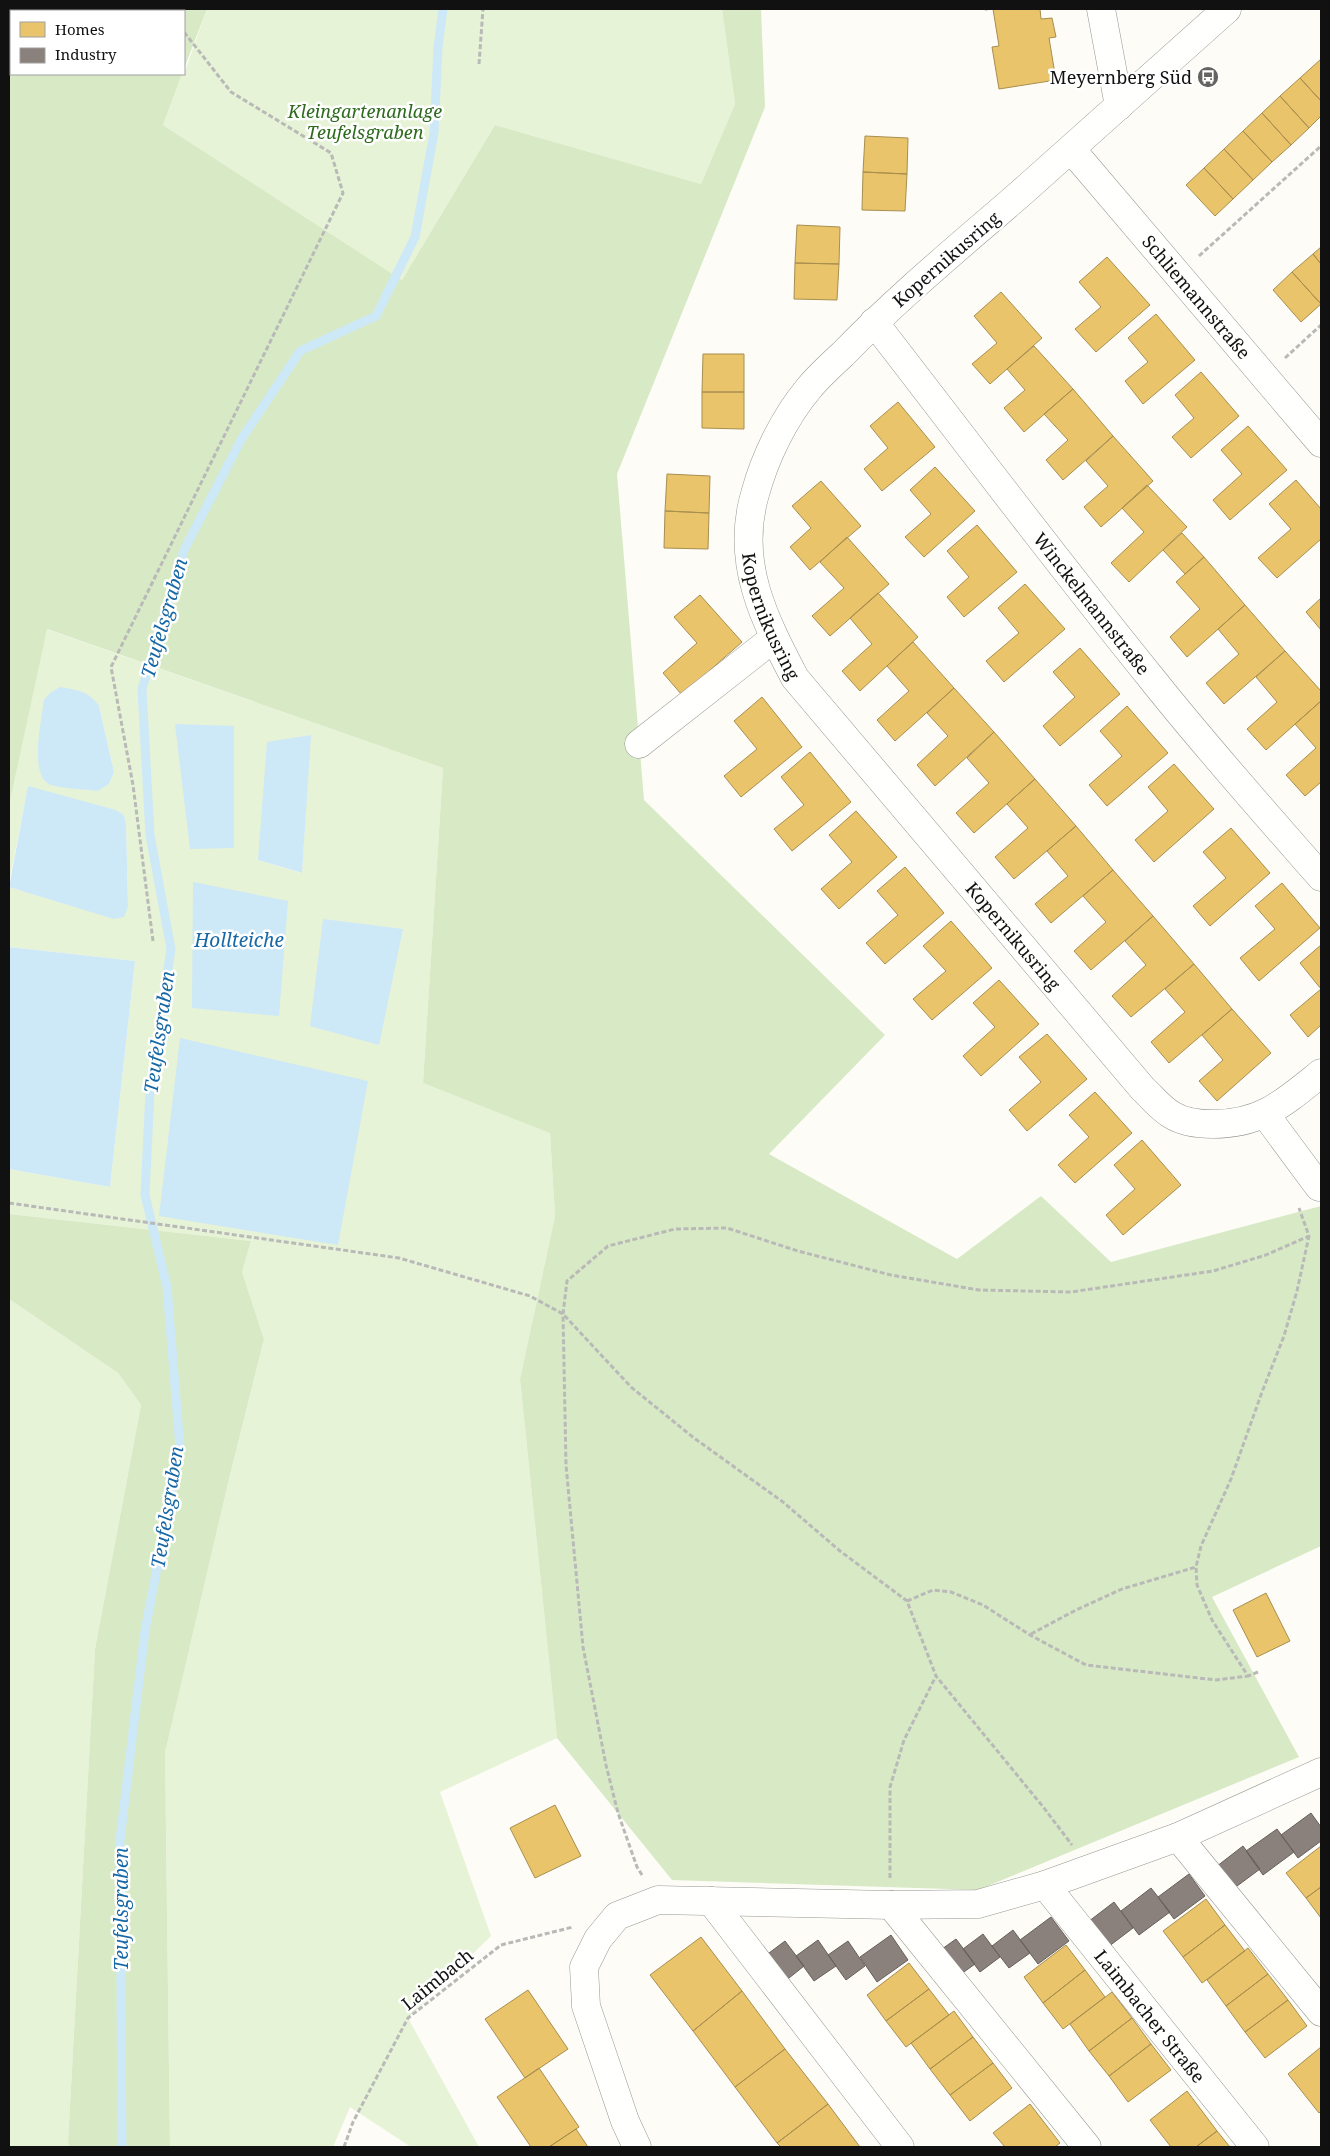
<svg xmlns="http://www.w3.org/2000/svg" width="1330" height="2156" font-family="'Noto Serif',serif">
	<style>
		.green { fill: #e7f3d7; fill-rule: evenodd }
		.forest { fill: #d8eac5 }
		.water { fill: #cde8f7 }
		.homes { fill: #e9c46a; stroke: #a88e4f }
		.industry { fill: #8a817c; stroke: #665f5c }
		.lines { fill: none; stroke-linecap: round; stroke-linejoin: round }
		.stream { stroke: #cde8f7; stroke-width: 9 }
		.minor-casing { stroke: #979795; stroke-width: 29 }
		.path { stroke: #b9b9b8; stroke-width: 3; stroke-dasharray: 5 2.5; stroke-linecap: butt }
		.minor { stroke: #fffffe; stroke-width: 28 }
		.labels { text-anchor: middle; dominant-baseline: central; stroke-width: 5; stroke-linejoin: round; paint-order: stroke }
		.poi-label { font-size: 18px; fill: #111; stroke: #fff; text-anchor: end }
		.park-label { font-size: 18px; font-style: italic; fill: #2f6b1f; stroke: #fff }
		.street-label { font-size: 18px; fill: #111; stroke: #fff }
		.water-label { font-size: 19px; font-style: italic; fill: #1768a6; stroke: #fff }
	</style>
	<rect width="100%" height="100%" fill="#fdfcf7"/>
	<!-- green -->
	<path class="green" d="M207 9H722L735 104 701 184 495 125 402 280 163 125 182 74H184Z
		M46 629 443 768 423 1083 550 1132 555 1216 520 1379 557 1738 440 1792 491 1936 408 2018 479 2147H411L350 2107 333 2147H170L165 1753 229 1479 264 1339 242 1272 251 1241 9 1214V1169L110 1187 135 961 9 947V887L114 918 123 916 128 907 126 824 124 815 115 810 28 787 9 883V806ZM99 706 114 772 109 784 98 791ZM310 736 302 872 301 873 258 860Z
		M9 1299 118 1373 141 1405 95 1649 68 2142 69 2147H9Z"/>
	<!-- forest -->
	<path class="forest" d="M9 9H207L184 69V11H11V74H182L163 125 402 280 495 125 701 184 735 104 722 9H761L765 107 617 474 644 800 885 1035 769 1154 957 1259 1041 1196 1111 1262 1321 1206V1546L1212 1597 1299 1757 978 1890 672 1880 557 1738 520 1379 555 1216 550 1133 423 1083 443 768 47 629 9 806Z
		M9 1214 251 1241 242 1272 264 1339 229 1479 165 1753 170 2147H69L68 2142 95 1649 141 1405 118 1373 9 1299Z"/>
	<!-- water -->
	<path class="water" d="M60 687C77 690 89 691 99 706L114 772 109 784 98 791C83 789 65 789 51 785 28 777 42 719 44 700L50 693Z
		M175 724 234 726V848L190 849Z
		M311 735 302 873 258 860 267 742Z
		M28 786 116 810 124 815 126 824 128 907 124 917 114 919 9 887Z
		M193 882 288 901 279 1016 192 1008Z
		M323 919 403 929 379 1045 310 1026Z
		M9 947 135 961 110 1187 9 1169Z
		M180 1038 368 1081 338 1245 159 1216Z"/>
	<!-- homes -->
	<path class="homes" d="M985 9H1040L1041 19 1052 18 1056 37 1049 38 1056 80 999 89 992 47 999 46 993 9 985 10Z
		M1321 59V101L1300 78Z
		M1300 78 1321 101V116L1309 128 1280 96Z
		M1280 96 1309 128 1291 145 1262 113Z
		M1262 113 1291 145 1272 162 1243 131Z
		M1243 131 1272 162 1253 180 1224 149Z
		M865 136 908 138 907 174 863 172Z
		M1224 149 1253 180 1233 199 1204 168Z
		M1204 168 1233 199 1215 216 1186 185Z
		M863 172 907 174 905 211 862 210Z
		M797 225 840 227 839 264 795 263Z
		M1321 247V264L1313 254Z
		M1313 254 1321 264V304L1292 272Z
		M1107 257 1150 305 1096 352 1075 329 1101 307 1079 282Z
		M795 263 839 264 837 300 794 299Z
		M1292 272 1321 304 1301 322 1273 290Z
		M1001 292 1042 338 990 384 972 364 997 343 974 316Z
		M1156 314 1195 360 1143 404 1125 381 1148 362 1128 338Z
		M1034 346 1073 389 1024 432 1004 408 1025 390 1007 369Z
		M703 354H744V392H702Z
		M1201 372 1239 416 1191 458 1172 437 1194 418 1175 395Z
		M1073 389 1113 436 1063 480 1046 460 1068 440 1044 414Z
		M702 392H744V429L702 428Z
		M898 402 935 447 882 491 864 469 888 448 870 426Z
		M1248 426 1287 470 1230 520 1213 500 1242 474 1221 450Z
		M1113 436 1153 481 1101 527 1084 507 1108 486 1086 461Z
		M935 467 975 511 924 557 905 537 931 514 910 490Z
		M667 474 710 476 709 513 665 511Z
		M1296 480 1321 509V539L1277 578 1258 558 1291 529 1269 504Z
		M821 481 861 526 810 570 790 547 811 528 792 506Z
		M1147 485 1187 527 1129 582 1111 563 1144 532 1122 508Z
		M665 511 709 513 708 549 664 548Z
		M977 525 1017 572 964 617 947 597 969 577 947 551Z
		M1182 533 1204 557 1185 574 1163 550Z
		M847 537 889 584 830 636 812 616 844 588 820 562Z
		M1204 557 1245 605 1187 657 1170 637 1200 609 1176 582Z
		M1025 584 1065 629 1004 682 986 661 1019 633 998 608Z
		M878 593 918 637 860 691 842 671 872 644 850 618Z
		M700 595 742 642 682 695 663 673 697 643 674 617Z
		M1321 598V630L1306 612Z
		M1245 605 1285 651 1224 704 1206 683 1239 654 1218 629Z
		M913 642 954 688 895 741 877 720 909 691 887 666Z
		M1080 648 1120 694 1060 746 1043 726 1075 697 1053 672Z
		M1285 651 1321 691V701L1266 750 1247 729 1277 702 1256 677Z
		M954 688 994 732 935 786 917 765 948 736 927 713Z
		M762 697 802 747 741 797 724 776 757 749 734 721Z
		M1321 701V782L1305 796 1286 775 1316 748 1295 724Z
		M1127 706 1168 753 1107 806 1089 785 1122 756 1100 731Z
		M994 732 1035 779 974 833 956 813 989 783 967 758Z
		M810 752 851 802 792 851 774 829 804 805 781 777Z
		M1174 764 1214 809 1154 862 1135 840 1168 811 1148 787Z
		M1035 779 1076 826 1014 879 995 857 1028 828 1007 804Z
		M856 811 897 857 839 909 821 889 852 862 829 835Z
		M1076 826 1113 870 1051 923 1035 904 1068 876 1047 851Z
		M1231 828 1270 873 1210 926 1193 906 1226 878 1203 852Z
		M905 867 944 913 885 964 866 943 898 915 877 891Z
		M1113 870 1153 916 1091 970 1074 951 1106 922 1083 896Z
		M1282 883 1320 928 1259 981 1240 958 1275 929 1255 906Z
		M1153 916 1194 964 1131 1017 1112 996 1146 965 1125 941Z
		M951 921 992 968 932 1020 913 999 946 971 923 946Z
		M1321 945V989L1300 963Z
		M1194 964 1232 1009 1169 1063 1151 1042 1185 1012 1165 989Z
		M999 980 1039 1024 981 1076 963 1056 995 1027 973 1003Z
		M1321 989V1025L1308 1037 1290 1015Z
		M1232 1009 1271 1053 1217 1101 1199 1081 1223 1060 1202 1035Z
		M1047 1034 1087 1079 1027 1131 1009 1110 1041 1082 1019 1057Z
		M1095 1092 1132 1133 1075 1183 1058 1165 1089 1137 1069 1115Z
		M1142 1140 1181 1185 1123 1235 1106 1215 1135 1189 1114 1165Z
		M1266 1593 1290 1641 1257 1657 1233 1610Z
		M555 1805 581 1856 535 1878 510 1828Z
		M1321 1846V1887L1306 1898 1286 1873Z
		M1321 1887V1918L1306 1898Z
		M1206 1899 1225 1925 1183 1957 1163 1931Z
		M1225 1925 1245 1951 1202 1983 1183 1957Z
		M701 1937 742 1991 693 2031 650 1975Z
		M1066 1945 1085 1970 1043 2003 1024 1977Z
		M1248 1948 1268 1974 1226 2006 1207 1980Z
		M909 1963 929 1989 886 2021 867 1995Z
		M1085 1970 1105 1997 1063 2029 1043 2003Z
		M1268 1974 1288 2000 1245 2032 1226 2006Z
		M929 1989 949 2015 906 2047 886 2021Z
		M528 1990 568 2049 525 2078 485 2019Z
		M742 1991 785 2049 735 2087 693 2031Z
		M1112 1992 1132 2018 1089 2051 1070 2024Z
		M1288 2000 1307 2026 1265 2058 1245 2032Z
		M954 2011 973 2037 930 2069 911 2043Z
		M1132 2018 1151 2044 1109 2076 1089 2051Z
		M973 2037 993 2063 950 2095 930 2069Z
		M1151 2044 1171 2070 1128 2102 1109 2076Z
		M1321 2047V2111L1319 2113 1288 2074Z
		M785 2049 828 2104 777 2143 735 2087Z
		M993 2063 1012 2088 970 2121 950 2095Z
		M539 2068 579 2127 549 2147H531L497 2097Z
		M1187 2091 1217 2131 1196 2147H1171L1150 2120Z
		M828 2104 860 2147H781L777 2143Z
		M1030 2104 1060 2143 1055 2147H1005L993 2133Z
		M576 2129 588 2147H549Z
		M1217 2131 1230 2147H1196Z"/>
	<!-- industry -->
	<path class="industry" d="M1311 1813 1321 1827V1841L1298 1858 1281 1835Z
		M1277 1829 1294 1852 1263 1875 1246 1851Z
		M1243 1846 1260 1869 1229 1892 1212 1870Z
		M1189 1874 1205 1896 1174 1919 1158 1897Z
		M1151 1888 1170 1912 1139 1935 1121 1911Z
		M1114 1902 1133 1928 1104 1950 1084 1925Z
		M1051 1917 1069 1941 1038 1964 1020 1940Z
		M1013 1930 1030 1953 1009 1968 992 1946Z
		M983 1934 1000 1957 980 1972 963 1949Z
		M891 1935 908 1960 877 1982 860 1957Z
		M956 1939 975 1964 954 1979 935 1954Z
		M818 1940 836 1966 814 1981 796 1956Z
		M785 1941 804 1966 784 1982 765 1956Z
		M848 1941 865 1966 846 1980 828 1955Z"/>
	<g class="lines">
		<!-- stream -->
		<path class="stream" d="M122 2147 120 1840 145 1631 180 1448 167 1287 145 1195 150 1091 171 949 150 835 142 689 184 550 242 438 300 351 376 316 415 237 434 133 438 47 443 9"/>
		<!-- minor casing -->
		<g class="minor-casing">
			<g id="minor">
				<path d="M1101 9 1119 106"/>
				<path id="s1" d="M1227 9C1158 71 1089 133 1020 194 960 246 898 297 843 354 831 365 819 376 809 388 784 418 765 457 755 494 735 562 764 619 795 678L1143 1089C1152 1097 1161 1109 1172 1115 1183 1122 1200 1124 1213 1124 1262 1124 1285 1102 1321 1073"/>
				<path id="s2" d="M1071 149 1321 443"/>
				<path id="s3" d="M874 322C966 441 1057 562 1152 679 1206 747 1264 812 1321 877"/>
				<path d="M639 744 774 638"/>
				<path d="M1265 1114 1319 1187"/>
				<path d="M1178 1837 1321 2012"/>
				<path id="s4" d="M1045 1885 1255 2147"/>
				<path d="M711 1901 900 2147"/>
				<path d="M891 1905 1087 2147"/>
				<path d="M637 2147 625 2121 586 2006 584 1967 598 1939 617 1916 658 1900 891 1905 978 1904 1045 1885 1178 1837 1321 1772"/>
			</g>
		</g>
		<!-- path -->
		<path class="path" d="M178 11 179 9
			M479 64 483 9
			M1199 256 1321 146
			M1285 358 1321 325
			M153 941 133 785 111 667 343 193 331 153 231 92 184 32
			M9 1203 399 1258 530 1296 563 1314 631 1387 694 1438 783 1502 840 1551 907 1601 936 1676 1044 1808 1072 1845
			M907 1601 933 1590 951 1592 983 1605 1030 1635 1086 1665 1216 1680 1248 1676
			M1031 1634 1076 1610 1122 1589 1196 1567
			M1258 1672 1248 1676 1212 1620 1197 1585 1196 1567 1201 1546 1231 1479 1262 1392 1284 1336 1297 1291 1309 1236 1299 1208
			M642 1875 637 1867 618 1813 606 1765 583 1647 566 1465 563 1314 567 1281 608 1246 675 1229 727 1228 798 1251 891 1275 979 1290 1071 1292 1213 1271 1266 1255 1309 1236
			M890 1878V1787L904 1740 936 1676
			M344 2147 353 2122 408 2018 501 1945 573 1927"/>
		<!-- minor -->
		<use href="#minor" class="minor"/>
	</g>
	<!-- icons -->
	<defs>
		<g id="bus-disc" transform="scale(1.125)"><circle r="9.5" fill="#646362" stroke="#fff"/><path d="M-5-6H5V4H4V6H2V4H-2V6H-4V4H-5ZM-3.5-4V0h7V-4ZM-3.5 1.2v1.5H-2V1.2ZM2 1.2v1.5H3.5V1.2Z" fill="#fff"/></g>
	</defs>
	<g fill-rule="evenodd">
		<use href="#bus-disc" x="1208" y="77"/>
	</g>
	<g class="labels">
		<!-- poi labels -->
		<g class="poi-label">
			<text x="1192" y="77">Meyernberg Süd</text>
		</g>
		<!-- park labels -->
		<g class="park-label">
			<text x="365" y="111">Kleingartenanlage<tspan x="365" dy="21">Teufelsgraben</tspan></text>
		</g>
		<!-- street labels -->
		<g class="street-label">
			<text transform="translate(946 259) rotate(-41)">Kopernikusring</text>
			<text stroke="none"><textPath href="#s2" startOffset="194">Schliemannstraße</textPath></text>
			<text stroke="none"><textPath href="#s3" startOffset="356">Winckelmannstraße</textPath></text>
			<text stroke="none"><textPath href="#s1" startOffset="811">Kopernikusring</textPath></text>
			<text stroke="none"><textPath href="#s1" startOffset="1216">Kopernikusring</textPath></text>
			<text transform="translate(437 1979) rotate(-39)">Laimbach</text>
			<text stroke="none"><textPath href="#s4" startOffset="168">Laimbacher Straße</textPath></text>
		</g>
		<!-- water labels -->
		<g class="water-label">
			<text transform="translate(164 618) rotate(-74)">Teufelsgraben</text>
			<text x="239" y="940">Hollteiche</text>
			<text transform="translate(159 1032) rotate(-82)">Teufelsgraben</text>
			<text transform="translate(167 1507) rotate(-81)">Teufelsgraben</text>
			<text transform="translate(121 1909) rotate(-90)">Teufelsgraben</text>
		</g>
	</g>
	<!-- border -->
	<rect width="1330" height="2156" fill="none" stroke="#111111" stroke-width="20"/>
	<!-- legend -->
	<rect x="10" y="10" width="175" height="65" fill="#ffffff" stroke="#a0a0a0"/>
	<rect x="20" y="22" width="25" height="15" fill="#e9c46a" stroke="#a0a0a0"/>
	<text x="55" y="35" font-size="15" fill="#111111">Homes</text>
	<rect x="20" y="48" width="25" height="15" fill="#8a817c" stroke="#a0a0a0"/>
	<text x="55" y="60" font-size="15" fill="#111111">Industry</text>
</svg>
